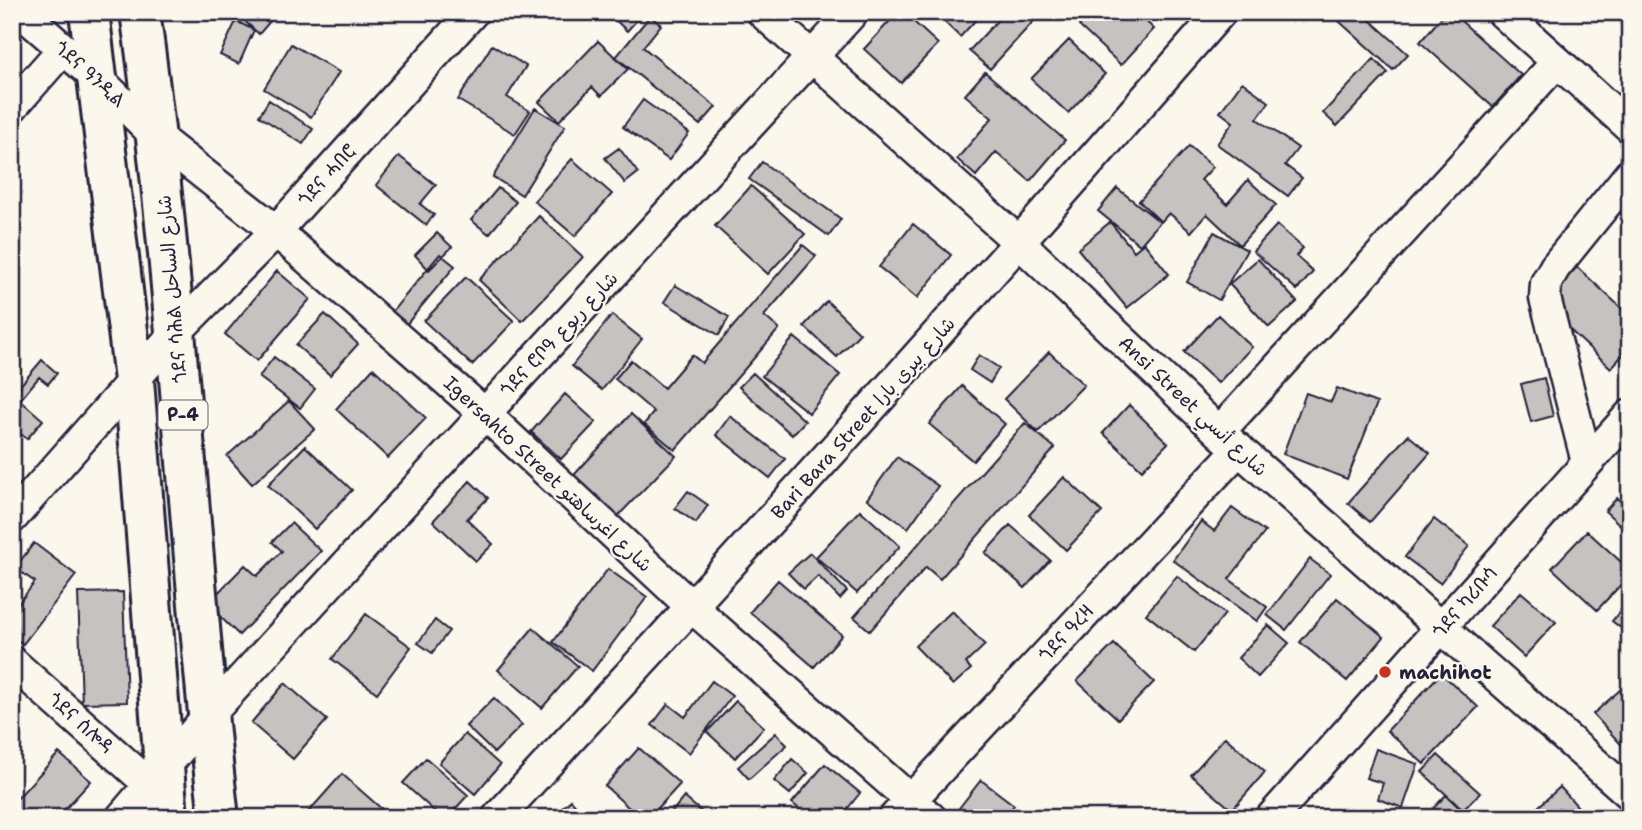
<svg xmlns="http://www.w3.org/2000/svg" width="1642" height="830" font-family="'Shantell Sans','Playpen Sans Arabic','Noto Sans Ethiopic',sans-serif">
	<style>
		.building { fill: #c6c2c0; stroke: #22223b; stroke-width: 2 }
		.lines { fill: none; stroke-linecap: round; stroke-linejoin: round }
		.minor-casing { stroke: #22223b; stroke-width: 35 }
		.trunk-casing { stroke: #22223b; stroke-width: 44 }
		.minor { stroke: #fbf7ec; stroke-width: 30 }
		.trunk { stroke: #fbf7ec; stroke-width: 38 }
		.poi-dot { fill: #c8321e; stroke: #fbf7ec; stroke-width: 2.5 }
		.labels { text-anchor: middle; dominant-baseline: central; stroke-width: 5; stroke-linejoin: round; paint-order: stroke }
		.shield { fill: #fbf7ec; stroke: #636270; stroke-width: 2 }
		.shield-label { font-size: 18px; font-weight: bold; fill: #22223b }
		.street-label { font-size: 19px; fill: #22223b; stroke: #fbf7ec }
		.poi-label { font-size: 19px; font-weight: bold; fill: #22223b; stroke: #fbf7ec; text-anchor: start }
	</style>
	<rect width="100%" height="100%" fill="#fbf7ec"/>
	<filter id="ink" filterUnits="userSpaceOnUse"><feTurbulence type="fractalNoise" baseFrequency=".0143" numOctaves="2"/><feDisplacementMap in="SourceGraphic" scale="14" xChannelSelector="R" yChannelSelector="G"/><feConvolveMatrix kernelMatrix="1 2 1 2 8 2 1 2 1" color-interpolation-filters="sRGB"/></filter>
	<g filter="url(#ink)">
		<!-- building -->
		<path class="building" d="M243 12H278L259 34 239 16Z
			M607 12H644L627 31Z
			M898 12H903L938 44 901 83 864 49Z
			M934 12H983L960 37Z
			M1005 12H1042L990 69 969 51Z
			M1091 12H1136L1154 29 1121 65 1079 26Z
			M1329 12H1361L1408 54 1393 70Z
			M1446 12H1451L1521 75 1493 107 1420 42Z
			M650 16 661 25 643 47 716 107 700 125 616 57Z
			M236 21 254 30 239 64 220 55Z
			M1069 40 1105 74 1068 113 1031 79Z
			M598 41 628 69 601 96 592 87 559 121 539 102Z
			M291 44 339 72 311 117 264 89Z
			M492 45 526 66 507 97 530 111 515 134 458 100Z
			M1374 59 1388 73 1337 126 1323 113Z
			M985 72 1065 140 1030 181 996 152 976 176 957 159 992 118 965 95Z
			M1242 82 1269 102 1257 119 1298 148 1285 165 1302 178 1288 196 1217 144 1233 122 1220 112Z
			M269 100 313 129 303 144 259 116Z
			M643 100 689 133 669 160 623 127Z
			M535 108 565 126 522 195 493 177Z
			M1189 146 1213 167 1201 180 1227 204 1248 180 1276 205 1240 245 1207 214 1191 232 1169 213 1161 222 1139 201Z
			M619 148 638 173 625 183 605 158Z
			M399 156 436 185 420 204 434 215 426 225 376 185Z
			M572 159 612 194 575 236 534 201Z
			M762 162 841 219 829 236 749 179Z
			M751 186 805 234 768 274 715 226Z
			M498 188 516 202 489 234 471 220Z
			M1117 188 1160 222 1140 245 1098 211Z
			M539 216 583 257 522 321 479 280Z
			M1110 222 1134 251 1144 243 1169 274 1127 308 1078 249Z
			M913 224 951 255 917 298 879 267Z
			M1277 225 1303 248 1296 256 1313 272 1297 290 1253 251Z
			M1214 232 1247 250 1219 300 1187 282Z
			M437 233 452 247 429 270 415 255Z
			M803 245 816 256 764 316 779 329 675 450 644 424 654 412 615 379 631 360 664 388 692 355 702 363Z
			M440 254 455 266 405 326 390 314Z
			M1258 259 1297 302 1269 327 1229 284Z
			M1577 267 1630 316V347L1611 368 1542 304Z
			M277 271 310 299 257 361 225 334Z
			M466 277 514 321 472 365 424 321Z
			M675 285 729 317 719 335 664 302Z
			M827 301 860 333 837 357 804 326Z
			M325 314 358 344 330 375 296 345Z
			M612 315 642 339 602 390 572 366Z
			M1218 315 1252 347 1218 383 1184 352Z
			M794 337 840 375 809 413 762 376Z
			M1049 352 1084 385 1038 432 1004 399Z
			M979 355 999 368 990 383 970 370Z
			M274 357 315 389 300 408 259 377Z
			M42 360 57 373 48 384 39 377 20 400 43 420 27 439 12 427V395Z
			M373 368 426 418 388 458 336 409Z
			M753 373 805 421 792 435 739 387Z
			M1544 378 1553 416 1531 422 1521 384Z
			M962 386 1005 424 973 461 929 424Z
			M1337 388 1377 403 1347 479 1283 454 1306 393 1331 402Z
			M565 394 596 422 561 459 531 432Z
			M289 401 315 429 252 484 227 456Z
			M1129 405 1168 443 1142 470 1103 433Z
			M631 414 676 456 617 517 573 476Z
			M730 416 785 459 770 478 716 435Z
			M1025 423 1055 448 940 579 926 567 870 631 854 617Z
			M1408 435 1430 453 1370 522 1348 503Z
			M305 446 352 490 315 529 268 485Z
			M897 457 938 486 908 528 867 499Z
			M1064 477 1102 512 1066 550 1029 515Z
			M470 481 488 498 467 519 493 544 476 561 433 521Z
			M688 491 708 505 696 523 675 508Z
			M1617 498 1630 510V534L1605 511Z
			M1232 508 1265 532 1229 579 1267 607 1257 621 1173 560 1201 521 1214 531Z
			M860 510 900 546 857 593 816 557Z
			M1434 519 1469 546 1440 583 1405 557Z
			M291 523 321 551 239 635 207 604 245 565 257 576 282 551 272 542Z
			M1010 525 1050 560 1025 588 985 553Z
			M1587 531 1630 570V575L1597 610 1552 568Z
			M34 543 76 575 23 644 12 636V612L35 582 15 568Z
			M810 553 847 591 840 599 818 576 804 589 788 573Z
			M1310 559 1330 574 1286 630 1267 615Z
			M608 569 647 597 592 671 553 642Z
			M1177 576 1225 614 1194 652 1146 614Z
			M778 580 842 635 814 667 750 612Z
			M123 592 127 702 82 703 78 593Z
			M1521 592 1556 622 1524 657 1490 626Z
			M1337 598 1384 637 1347 681 1300 642Z
			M1630 599V635L1612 621Z
			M952 611 985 645 966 663 971 669 953 685 915 646Z
			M366 614 411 647 377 693 332 659Z
			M435 620 449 631 432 653 418 643Z
			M1268 625 1289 643 1258 677 1238 658Z
			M533 628 578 666 542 708 498 670Z
			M1114 644 1154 682 1118 719 1077 681Z
			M1441 673 1478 707 1424 764 1387 731Z
			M712 681 732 696 689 753 652 725 668 704 685 717Z
			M1630 681V754L1593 714Z
			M285 683 327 720 293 759 251 723Z
			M494 698 522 725 494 753 466 726Z
			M736 701 764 727 735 758 707 732Z
			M776 733 787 745 749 779 738 767Z
			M465 734 500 765 475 794 439 763Z
			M1225 737 1265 772 1232 810 1191 775Z
			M639 748 680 784 649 818H640L605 786Z
			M1376 749 1418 764 1403 808 1378 799 1383 783 1366 778Z
			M59 753 91 781 57 818H12V804Z
			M1438 755 1480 793 1463 810 1422 772Z
			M426 758 468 795 447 818H442L403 783Z
			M792 759 808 773 790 794 774 781Z
			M825 764 860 793 840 818H810L792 803Z
			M342 774 392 818H303Z
			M981 780 1014 805 1005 818H963L956 812Z
			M1560 787 1588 818H1526Z
			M1446 795 1470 818H1424Z
			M684 797 703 813 698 818H667Z
			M571 800 587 818H551Z"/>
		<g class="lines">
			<!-- minor casing -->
			<g class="minor-casing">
				<path id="minor" d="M21 12 98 79 158 138 276 231 485 414 693 608 931 818
					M762 12 1020 243 1219 432 1630 794
					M1502 12 1630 127
					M12 107 63 49
					M1219 432 1557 62
					M1587 462 1545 298 1546 283 1555 267 1630 174
					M12 518 176 332 276 231 473 12
					M12 662 150 785
					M121 818 207 717 853 12
					M497 818C743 553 984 284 1221 12
					M894 818 1239 449
					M1271 818 1630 415"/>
			</g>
			<!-- trunk casing -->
			<g class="trunk-casing">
				<path id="trunk" d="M89 12 134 380 168 818
					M140 12C178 280 188 550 219 818"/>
			</g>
			<!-- minor -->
			<use href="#minor" class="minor"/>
			<!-- trunk -->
			<use href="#trunk" class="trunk"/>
		</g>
	</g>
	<!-- markers -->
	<circle class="poi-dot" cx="1385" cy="672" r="7"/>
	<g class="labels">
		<!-- shield labels -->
		<rect class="shield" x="158.5" y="400.5" width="49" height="29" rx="5"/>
		<g class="shield-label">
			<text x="183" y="415">P-4</text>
		</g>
		<!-- street labels -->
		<g class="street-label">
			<text transform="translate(90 74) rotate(42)">ጎደና ዓንዲል</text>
			<text transform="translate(327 175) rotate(-48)">ጎደና ሓበሮ</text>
			<text transform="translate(172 289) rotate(-95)">ጎደና ሳሕል شارع الساحل</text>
			<text transform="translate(559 334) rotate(-47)">ጎደና ሮቦዓ شارع ربوع</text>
			<text transform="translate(1193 406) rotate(43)">Ansi Street شارع أنسي</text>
			<text transform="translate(863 418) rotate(-48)">Bari Bara Street شارع بيرى بارا</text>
			<text transform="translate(548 474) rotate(43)">Igersahto Street شارع اغرساهتو</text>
			<text transform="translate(1465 602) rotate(-49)">ጎደና ካሪቡሳ</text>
			<text transform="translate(1066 633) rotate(-47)">ጎደና ዓረዛ</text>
			<text transform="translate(81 723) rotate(42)">ጎደና ሰሎዳ</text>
		</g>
		<!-- poi labels -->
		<g class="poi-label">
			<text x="1399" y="672">machihot</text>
		</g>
	</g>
	<!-- margin -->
	<rect width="1642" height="830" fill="none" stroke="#fbf7ec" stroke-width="42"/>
	<rect x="21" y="21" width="1600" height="788" fill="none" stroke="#22223b" stroke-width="2.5" filter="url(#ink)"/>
</svg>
